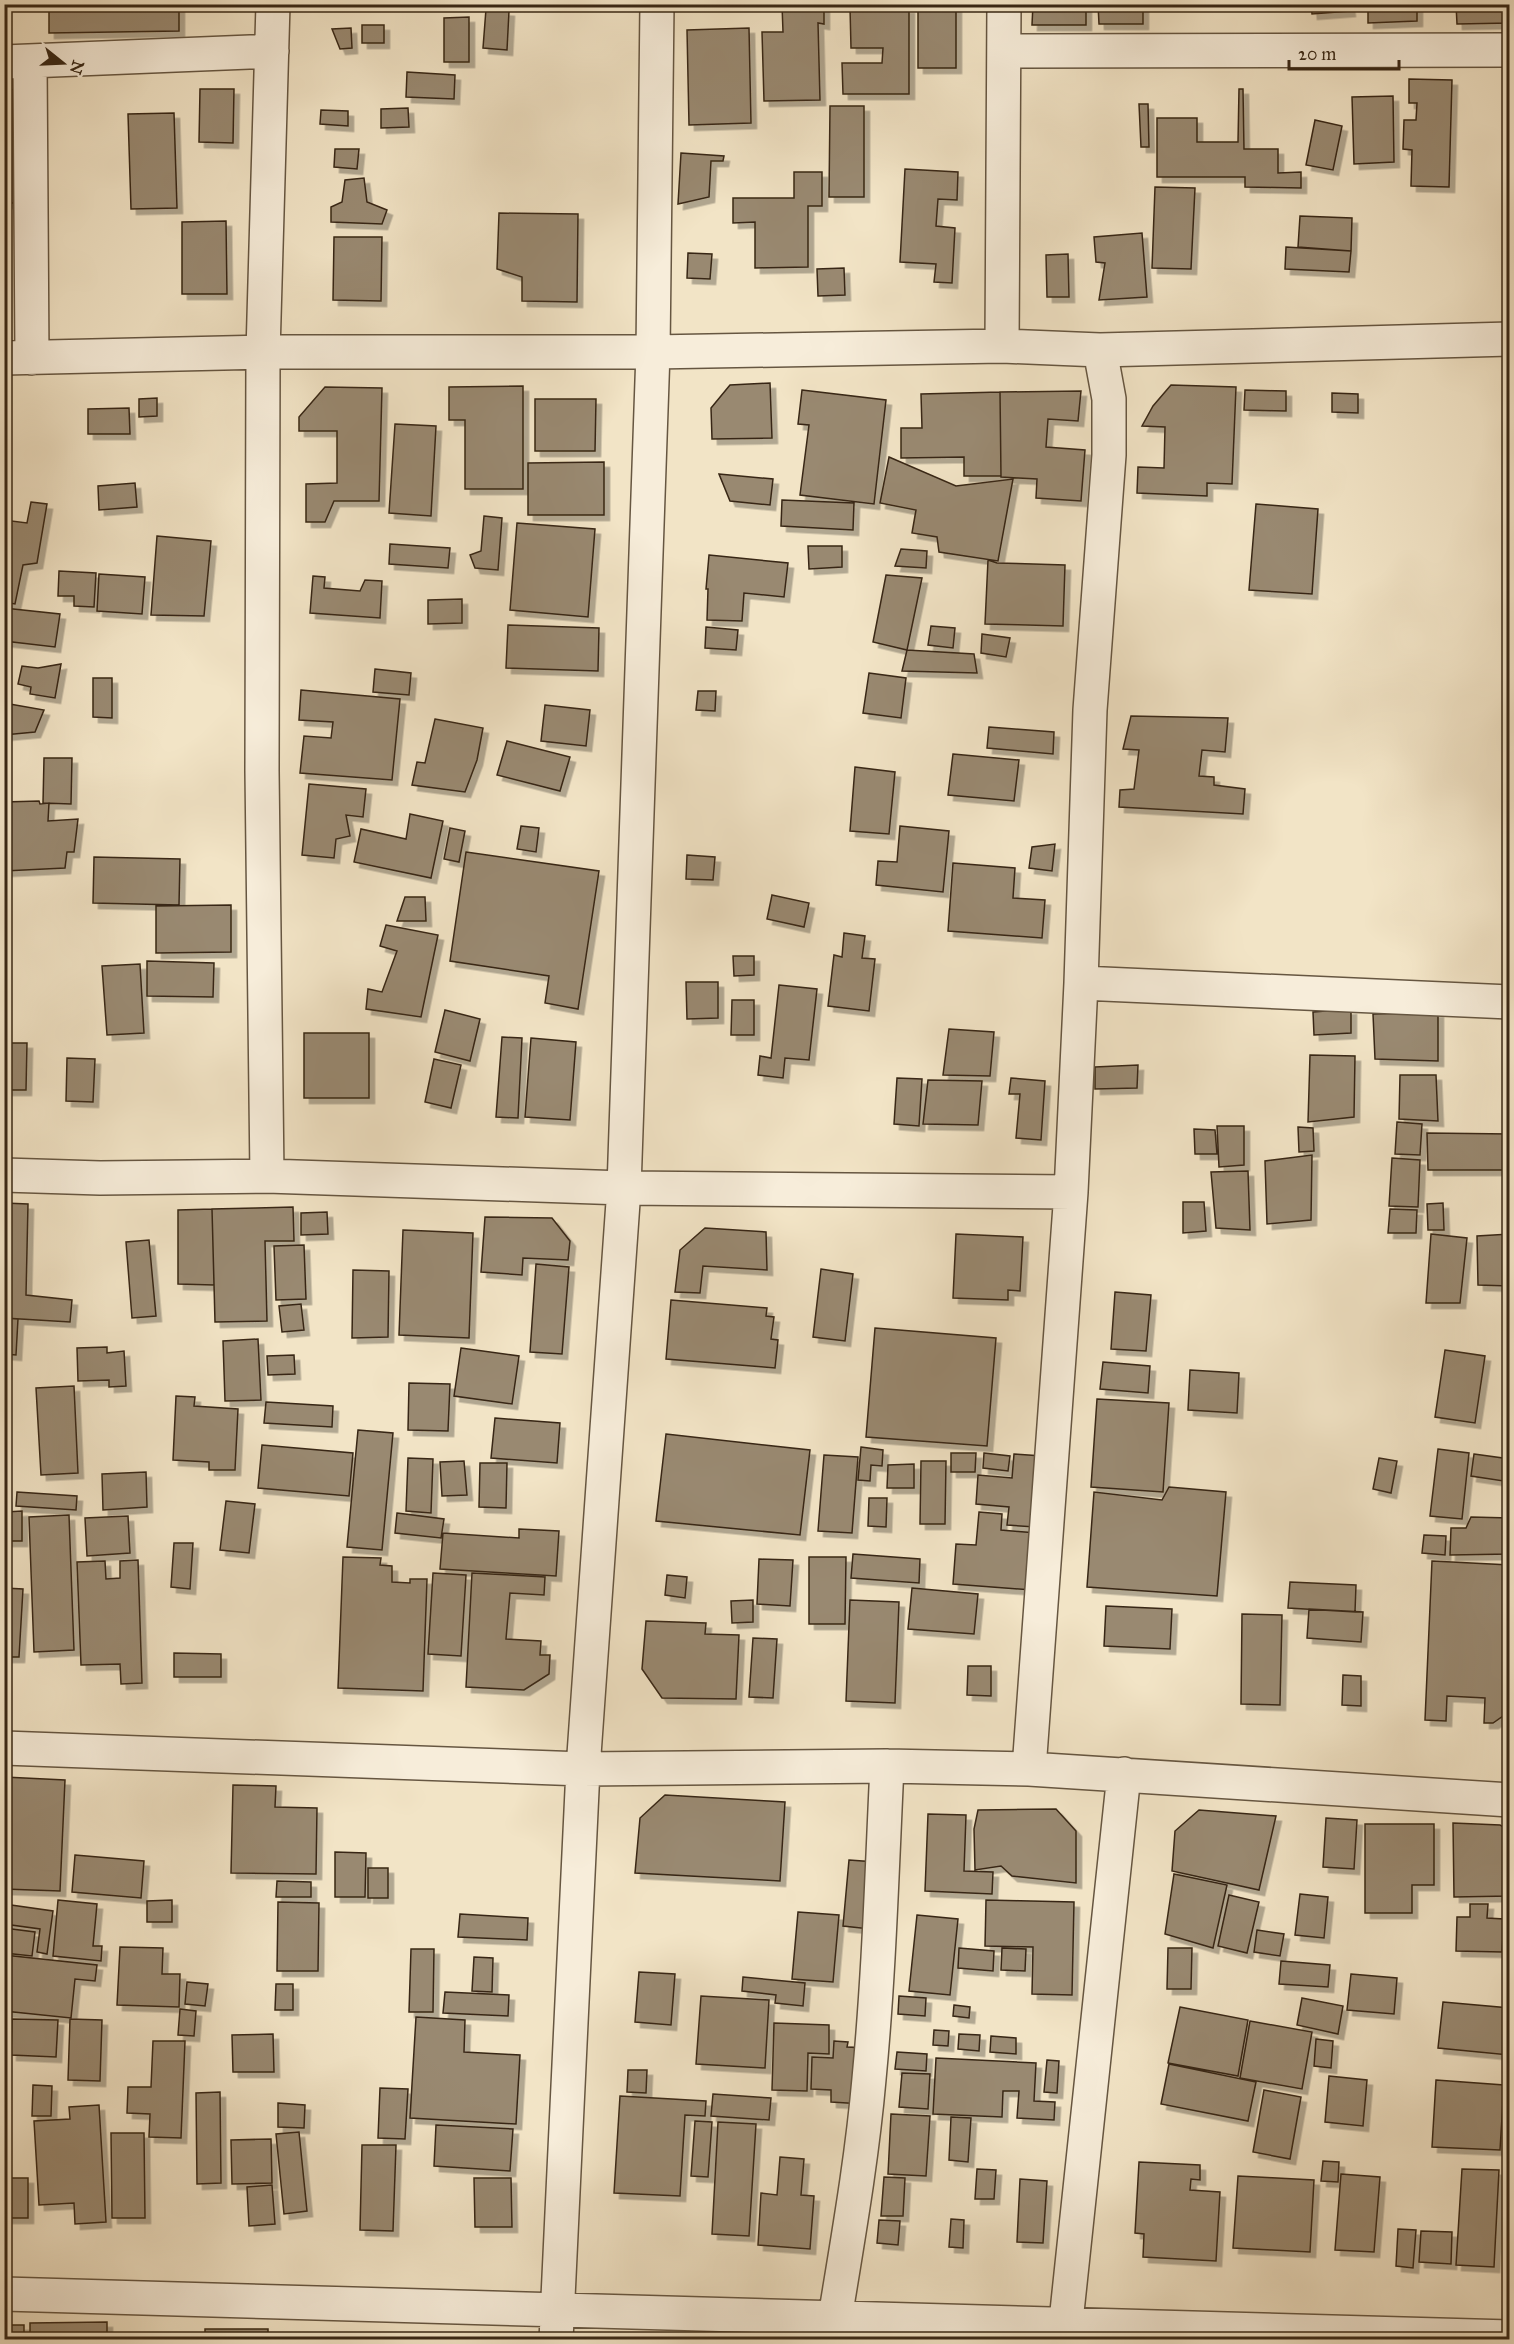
<svg xmlns="http://www.w3.org/2000/svg" width="1514" height="2344" font-family="'IM FELL Great Primer',serif">
	<style>
		.building { fill: #998971; stroke: #382715; stroke-width: 1.5; filter: url(#shadow) }
		.lines { fill: none; stroke-linecap: round; stroke-linejoin: round }
		.street-casing { stroke: #665641; stroke-width: 36 }
		.street { stroke: #f7edda; stroke-width: 33 }
	</style>
	<defs>
		<filter id="shadow"><feDropShadow dx="5.5" dy="5.5" stdDeviation="0" flood-color="#0004"/></filter>
	</defs>
	<rect width="100%" height="100%" fill="#f2e4c6"/>
	<filter id="stains"><feTurbulence type="fractalNoise" baseFrequency=".00333" numOctaves="4"/><feColorMatrix values="0 0 0 0 .2 0 0 0 0 .09 0 0 0 0 .02 0 0 0 .5 -.17"/></filter>
	<radialGradient id="worn" r=".72"><stop offset=".6" stop-color="#630" stop-opacity="0"/><stop offset="1" stop-color="#630" stop-opacity=".3"/></radialGradient>
	<!-- building -->
	<path class="building" d="M49 4H179V31L49 33Z
		M824 4V24L818 23 820 100 764 101 762 32H783L782 5Z
		M1033 4H1086V25H1032Z
		M1098 4H1143V24H1099Z
		M1311 4H1349L1350 11 1312 14Z
		M1368 4H1417V21L1368 23Z
		M1456 4H1510V23L1457 24Z
		M918 7H956V68H918Z
		M850 8H909V94H843L842 63H882L883 48H851Z
		M486 9 509 11 507 50 483 48Z
		M469 17V62H444V18Z
		M362 25H384V43H362Z
		M351 28 352 48 340 49 332 29Z
		M749 28 751 123 689 125 687 30Z
		M407 72 455 75 454 99 406 97Z
		M1409 79 1452 80 1449 187 1411 186 1412 150 1403 149 1404 120H1416L1417 103H1409Z
		M4 89 18 90 15 203H4Z
		M200 89H234L233 143 199 142Z
		M1239 89H1243L1244 149H1278V173L1301 172V188L1245 187V177H1157V118H1197V142H1238Z
		M1393 96 1394 162 1354 164 1352 97Z
		M1139 104H1148L1149 147H1141Z
		M830 106H864V197H829Z
		M408 108 409 127 381 128V109Z
		M321 110 348 111V126L320 124Z
		M174 113 177 208 131 209 128 114Z
		M1315 120 1342 126 1333 170 1306 165Z
		M335 149H359L357 169 334 167Z
		M681 153 724 156 723 161H711L709 197 678 204Z
		M905 169 958 172 957 200 938 199 936 226 955 228 952 283 934 282 936 264 900 262Z
		M794 172H822V206H808V267L755 268V222L733 223V198H794Z
		M364 178 367 202 387 210 382 224 331 222V207L342 202 345 180Z
		M1155 187 1195 188 1191 269 1152 268Z
		M499 213 578 214 577 302 522 301V277L497 269Z
		M1300 216 1352 218 1351 251 1298 247Z
		M226 221 227 294H182V222Z
		M1142 233 1147 297 1099 300 1105 263 1096 262 1094 237Z
		M334 237H382L381 301 333 300Z
		M1286 247 1351 251 1349 272 1285 269Z
		M688 253 712 254 710 279 687 278Z
		M1068 254 1069 297H1047L1046 255Z
		M844 268 845 295 818 296 817 269Z
		M770 383 772 438 712 439 711 408 730 385Z
		M1171 385 1236 387 1232 484 1207 483V496L1137 493 1138 467 1164 468 1165 427 1142 426 1153 406Z
		M523 386V489H465V420H449V387Z
		M325 387 382 388 379 501H334L325 522H306V484L337 483V431H299V417Z
		M802 390 886 400 874 504 800 495 809 425 798 424Z
		M1245 390 1286 391V411L1244 410Z
		M1081 391 1078 421 1048 419 1046 447 1085 450 1081 501 1036 498 1037 479 1001 477 1000 392Z
		M1000 392 1001 476H964V457L901 458V428H922L921 394Z
		M1332 393 1358 394V413L1332 412Z
		M157 398V416L139 417V399Z
		M535 399H596L595 451H535Z
		M129 408 130 434H88V409Z
		M395 424 436 426 431 516 389 513Z
		M889 457 956 486 1013 479 998 561 939 552 937 537 912 533 916 510 880 503Z
		M604 462V515H528V463Z
		M719 474 773 479 770 505 730 501Z
		M135 483 137 507 99 510 98 486Z
		M782 500 854 503 853 530 781 526Z
		M31 502 47 504 37 563 23 565 15 604 4 602V520L27 523Z
		M1256 504 1318 509 1312 594 1249 590Z
		M484 516 502 518 498 570 475 568 470 555 481 551Z
		M517 523 595 529 588 617 510 610Z
		M157 536 211 541 204 616 151 615Z
		M390 544 450 548 448 568 389 564Z
		M808 546H842V567L809 569Z
		M901 549 927 551 926 568 895 566Z
		M709 555 788 563 784 597 744 593 742 621 707 620 708 589H706Z
		M988 560 997 563 1065 565 1063 626 985 624Z
		M59 571 96 573 94 607 74 606V596H58Z
		M99 574 145 577 142 614 97 611Z
		M886 575 922 578 907 650 873 642Z
		M313 576 325 577 324 588 360 591 365 580 382 581 380 618 310 613Z
		M462 599V623L428 624V600Z
		M4 608 60 614 55 647 4 641Z
		M508 625 599 628 598 671 506 668Z
		M931 626 955 628 953 648 928 645Z
		M706 627 738 630 736 650 705 648Z
		M982 634 1010 638 1006 657 981 653Z
		M907 650 974 654 977 673 902 671Z
		M61 664 55 698 30 694 31 687 18 684 22 666 38 668Z
		M375 669 411 673 409 695 373 692Z
		M869 673 906 678 901 718 863 713Z
		M93 678H112V718L93 717Z
		M301 690 400 699 392 780 300 773 304 736 331 738 333 722 299 720Z
		M698 691H716L715 711 696 710Z
		M4 703 44 710 35 732 4 735Z
		M545 705 590 710 586 746 541 741Z
		M1131 716 1228 718 1225 752 1202 750 1199 776 1214 777V785L1245 789 1243 814 1119 807 1120 790 1134 789 1139 750 1123 749Z
		M435 719 483 728 477 760 465 792 412 785 417 762 425 763Z
		M989 727 1054 732 1053 754 987 748Z
		M507 741 570 757 560 791 497 775Z
		M953 754 1019 760 1014 801 948 795Z
		M44 758H72L71 804 43 803Z
		M855 767 895 772 889 834 850 831Z
		M309 784 366 789 363 817 346 815 350 836 336 839 334 858 302 855Z
		M39 801 40 804 49 803 48 821 78 819 74 852H67L65 868 4 871V802Z
		M410 814 443 821 431 878 354 862 361 829 406 839Z
		M521 826 539 828 536 852 517 849Z
		M900 826 949 831 943 892 876 885 878 861 897 862Z
		M450 828 465 831 459 862 444 859Z
		M1055 844 1052 871 1029 868 1032 847Z
		M466 852 599 871 578 1009 545 1003 549 976 450 961Z
		M687 855 715 857 713 880 686 879Z
		M94 857 180 859 179 905 93 903Z
		M953 863 1015 868 1013 898 1045 900 1042 938 948 931Z
		M772 895 809 903 804 927 767 919Z
		M405 897H425L426 921H397Z
		M231 905V952L156 953V906Z
		M386 925 438 935 421 1017 366 1009 368 989 382 992 397 951 380 946Z
		M844 933 865 936 862 958 875 959 869 1011 828 1006 834 955 842 957Z
		M733 956H754V975L734 976Z
		M147 961 214 963 213 997 147 996Z
		M140 964 144 1033 107 1035 102 966Z
		M686 982H718V1018L687 1019Z
		M779 985 817 989 809 1060 785 1058 783 1078 758 1075 760 1056 771 1058Z
		M732 1000H754V1035H731Z
		M1351 1009V1033L1314 1035 1313 1012Z
		M445 1010 480 1019 470 1061 435 1052Z
		M1438 1012V1061L1375 1059 1373 1014Z
		M949 1029 994 1032 990 1076 943 1075Z
		M304 1033H369V1098H304Z
		M502 1037 522 1038 518 1118 496 1117Z
		M531 1038 576 1042 570 1120 525 1117Z
		M4 1043H27L26 1090H4Z
		M1310 1055 1355 1056 1354 1117 1308 1122Z
		M67 1058 95 1059 93 1102 66 1101Z
		M434 1059 461 1065 451 1108 425 1102Z
		M1138 1065 1137 1088 1095 1089V1067Z
		M1400 1075H1436L1438 1121 1399 1119Z
		M897 1078 922 1079 919 1126 894 1124Z
		M1011 1078 1045 1081 1041 1140 1016 1138 1020 1094H1009Z
		M928 1080 982 1081 978 1125 923 1124Z
		M1397 1122 1422 1124 1420 1155 1395 1154Z
		M1217 1126H1244V1165L1219 1167Z
		M1298 1127 1313 1128 1314 1151 1299 1152Z
		M1194 1129 1215 1130 1217 1154H1195Z
		M1427 1133 1510 1134V1170H1428Z
		M1312 1155 1311 1220 1267 1224 1265 1161Z
		M1392 1158 1420 1160 1418 1207 1389 1206Z
		M1248 1171 1250 1230 1216 1228 1211 1172Z
		M1183 1202H1204L1206 1231 1183 1233Z
		M4 1203 28 1204 26 1295 72 1300 70 1322 4 1318Z
		M1443 1203 1444 1230H1428L1427 1204Z
		M293 1207 294 1241H265L267 1321 215 1322 212 1209Z
		M212 1209 214 1285 178 1284V1210Z
		M1390 1209 1417 1210 1416 1233H1388Z
		M327 1212 328 1234 301 1235V1213Z
		M485 1217 552 1218 570 1241 568 1260 523 1258 522 1275 481 1272Z
		M705 1228 766 1232 767 1270 703 1266 700 1293 675 1292 680 1250Z
		M403 1230 473 1233 469 1338 399 1335Z
		M956 1234 1023 1237 1020 1291 1008 1290V1300L953 1298Z
		M1431 1234 1467 1238 1460 1303H1426Z
		M1510 1234V1286L1478 1285 1477 1236Z
		M149 1240 156 1316 132 1318 126 1242Z
		M304 1245 306 1299 276 1300 274 1246Z
		M536 1264 569 1267 562 1354 530 1352Z
		M821 1269 853 1274 845 1341 813 1337Z
		M353 1270 389 1271 388 1337 352 1338Z
		M1115 1292 1151 1295 1146 1351 1111 1349Z
		M671 1300 767 1308 766 1316 774 1317 771 1339 778 1340 775 1368 666 1359Z
		M301 1304 304 1330 282 1332 279 1306Z
		M4 1318 18 1319 16 1355 4 1354Z
		M875 1328 996 1338 987 1446 866 1437Z
		M258 1339 261 1400 225 1401 223 1341Z
		M107 1347V1353L124 1351 126 1386 109 1387V1380L78 1381 77 1348Z
		M461 1348 519 1356 512 1404 454 1396Z
		M1445 1350 1485 1356 1475 1423 1435 1417Z
		M294 1355 295 1374 268 1375 267 1356Z
		M1103 1362 1150 1366 1148 1393 1100 1389Z
		M1190 1370 1239 1373 1237 1413 1188 1410Z
		M409 1383 450 1384 448 1431 408 1430Z
		M74 1386 78 1473 41 1475 36 1388Z
		M176 1396 195 1397 194 1406 238 1409 235 1470H209V1462L173 1460Z
		M1097 1399 1169 1403 1163 1492 1091 1487Z
		M266 1402 333 1406 332 1427 264 1423Z
		M495 1418 560 1423 557 1463 491 1458Z
		M358 1430 393 1433 382 1550 347 1547Z
		M666 1434 810 1450 800 1535 656 1521Z
		M262 1445 353 1453 349 1496 258 1488Z
		M861 1447 883 1450 882 1466 871 1465 870 1481 858 1480Z
		M1438 1449 1469 1453 1462 1519 1430 1516Z
		M951 1453H976L975 1472H951Z
		M984 1453 1010 1456 1008 1471 983 1468Z
		M1014 1454 1042 1456 1035 1527 1007 1525 1009 1507 976 1504 978 1475 1012 1478Z
		M1474 1454 1510 1459V1482L1471 1476Z
		M824 1455 858 1457 852 1533 818 1531Z
		M408 1458 433 1459 431 1513 406 1511Z
		M1379 1458 1397 1461 1391 1493 1373 1489Z
		M464 1461 467 1495 442 1496 440 1462Z
		M921 1461H946L945 1524H920Z
		M480 1463H507L506 1508 479 1507Z
		M914 1464V1488H887L888 1465Z
		M146 1472 147 1507 103 1510 102 1474Z
		M1169 1487 1226 1492 1217 1596 1087 1587 1094 1492 1162 1500Z
		M17 1492 77 1496 76 1510 16 1506Z
		M4 1497H6V1512L22 1511V1541H4Z
		M869 1498H887L886 1527 868 1526Z
		M226 1501 255 1504 249 1553 220 1550Z
		M979 1512 1002 1514 1001 1530 1037 1533 1032 1590 953 1584 956 1544 976 1545Z
		M397 1513 444 1519 441 1538 395 1533Z
		M69 1515 74 1650 34 1652 29 1517Z
		M128 1516 130 1553 87 1556 85 1518Z
		M1471 1517 1510 1518V1554L1450 1555 1451 1528H1466Z
		M519 1529 559 1531 556 1576 440 1569 443 1533 519 1538Z
		M1424 1535 1446 1536 1445 1555 1422 1553Z
		M174 1543H193L190 1589 171 1587Z
		M853 1554 920 1559 919 1583 851 1578Z
		M343 1557 381 1558 380 1565 392 1566V1582L410 1583V1579H427L423 1691 338 1688Z
		M809 1557H846L845 1624H809Z
		M759 1559 793 1560 790 1606 757 1604Z
		M138 1560 142 1683 121 1684 120 1664 81 1665 77 1562 105 1561 106 1579 120 1578V1561Z
		M1432 1561 1510 1565V1711L1493 1723H1484L1485 1698 1447 1696 1446 1721 1425 1720Z
		M433 1573 466 1575 461 1656 428 1654Z
		M472 1573 545 1577 544 1595 510 1593 506 1639 541 1641 540 1655H550L549 1674 524 1690 466 1687Z
		M667 1575 687 1577 685 1598 665 1595Z
		M1290 1582 1356 1585 1355 1612 1288 1608Z
		M4 1588 23 1589 19 1657H4Z
		M912 1588 978 1594 974 1634 908 1629Z
		M753 1600V1622L732 1623 731 1601Z
		M850 1600 899 1602 895 1703 846 1701Z
		M1106 1606 1172 1609 1170 1649 1104 1646Z
		M1309 1609 1363 1612 1361 1642 1307 1638Z
		M1242 1614 1282 1615 1280 1705 1241 1704Z
		M646 1621 706 1623 705 1634 739 1635 736 1699 662 1698 642 1669Z
		M753 1638 777 1639 773 1698 749 1697Z
		M174 1653 221 1654V1677H174Z
		M968 1666H991V1696L967 1695Z
		M1343 1675 1361 1676V1706L1342 1705Z
		M4 1777 65 1780 60 1891 4 1889Z
		M233 1785 276 1786 275 1807 317 1808 316 1874 231 1873Z
		M665 1795 785 1802 780 1881 635 1873 640 1818Z
		M1056 1809 1076 1831V1883L1012 1876 1001 1866 975 1870 974 1829 978 1810Z
		M1199 1810 1276 1816 1259 1890 1172 1871 1175 1831Z
		M928 1814 966 1815 964 1871 993 1872 992 1894 925 1891Z
		M1326 1818 1357 1820 1354 1869 1323 1867Z
		M1453 1823 1500 1825 1510 1832V1896L1454 1897Z
		M1365 1824H1434V1885H1412V1913H1365Z
		M335 1852 366 1853 365 1897H335Z
		M75 1855 144 1861 141 1898 72 1892Z
		M849 1860 876 1862 870 1929 843 1926Z
		M368 1868H388V1898H368Z
		M1174 1874 1227 1885 1213 1948 1165 1934Z
		M277 1881 311 1882V1897H276Z
		M1300 1894 1328 1897 1324 1938 1295 1935Z
		M1229 1895 1259 1902 1247 1953 1218 1946Z
		M58 1900 97 1904 93 1946H102L101 1961 53 1956Z
		M172 1900V1922H147V1901Z
		M986 1900 1074 1902 1072 1995 1032 1994 1033 1947 985 1946Z
		M278 1902 319 1903 318 1971H277Z
		M4 1904 53 1911 47 1954 37 1952 40 1929 4 1924Z
		M1470 1904H1488L1487 1918 1504 1919 1502 1952 1456 1951 1457 1917H1470Z
		M798 1912 839 1915 833 1982 792 1979Z
		M460 1914 528 1918 527 1940 458 1937Z
		M917 1915 958 1919 950 1995 909 1991Z
		M4 1928 35 1932 32 1956 4 1953Z
		M1257 1930 1284 1934 1280 1956 1254 1952Z
		M120 1947 163 1948 162 1974H180L179 2007 117 2005Z
		M959 1948 994 1951 993 1971 958 1968Z
		M1002 1948 1026 1949 1025 1971 1001 1970Z
		M1168 1948H1192L1191 1989H1167Z
		M411 1949H434L433 2012H409Z
		M4 1955 97 1965 95 1981 75 1979 71 2018 4 2011Z
		M474 1957 493 1958 492 1992 472 1991Z
		M1281 1961 1330 1965 1328 1987 1279 1984Z
		M639 1972 675 1974 671 2025 635 2022Z
		M1351 1974 1397 1978 1394 2014 1347 2010Z
		M743 1977 805 1983 803 2006 775 2003 776 1995 742 1991Z
		M187 1982 208 1984 205 2006 185 2004Z
		M276 1984H293V2010H275Z
		M445 1992 509 1995 508 2016 443 2013Z
		M701 1996 769 2000 765 2068 696 2064Z
		M899 1996 926 1998 925 2016 898 2014Z
		M1302 1998 1343 2006 1338 2034 1297 2025Z
		M1443 2002 1510 2008 1509 2055 1438 2048Z
		M954 2005 970 2007 969 2018 953 2016Z
		M1180 2007 1248 2020 1238 2076 1168 2063Z
		M180 2009 196 2011 194 2036 178 2035Z
		M416 2017 465 2020 464 2052 520 2055 516 2124 410 2118Z
		M12 2019 58 2020 56 2057 11 2055Z
		M70 2019 102 2020 100 2081 68 2080Z
		M1250 2021 1312 2032 1302 2089 1240 2078Z
		M774 2023 829 2025V2054L808 2053 807 2091 772 2090Z
		M934 2030 949 2031 948 2046 933 2045Z
		M273 2034 274 2072H233L232 2035Z
		M959 2034 980 2035 979 2051 958 2049Z
		M991 2036 1016 2038V2054L990 2052Z
		M1316 2039 1333 2041 1331 2068 1314 2066Z
		M153 2041H185L181 2138 149 2137 150 2114 127 2113 128 2087H151Z
		M834 2041 848 2042 847 2047 866 2048 863 2104 831 2102V2090L811 2089 812 2057 833 2058Z
		M897 2052 927 2054 926 2071 895 2069Z
		M936 2058 1036 2063 1034 2101 1055 2102 1054 2120 1017 2118 1019 2091H1003L1002 2117 933 2114Z
		M1047 2060 1059 2061 1057 2093 1044 2092Z
		M1169 2064 1256 2082 1248 2121 1161 2104Z
		M628 2070H647L646 2093 627 2092Z
		M902 2073 930 2074 928 2109 899 2107Z
		M1329 2076 1367 2080 1363 2126 1325 2122Z
		M1436 2080 1504 2085 1500 2150 1432 2147Z
		M33 2085 52 2086 51 2116H32Z
		M380 2088 408 2089 405 2139 378 2138Z
		M1264 2090 1301 2097 1290 2159 1253 2152Z
		M220 2092 221 2183 197 2184 196 2093Z
		M713 2094 771 2098 769 2120 711 2116Z
		M620 2096 706 2101 705 2116 685 2115 680 2196 614 2193Z
		M278 2103 305 2105 304 2128 278 2127Z
		M99 2105 106 2222 75 2224 74 2203 39 2205 34 2121 70 2119 69 2107Z
		M891 2114 930 2116 926 2176 888 2174Z
		M951 2117 971 2118 968 2162 949 2160Z
		M695 2121 712 2122 708 2177 691 2176Z
		M718 2122 756 2124 749 2236 712 2234Z
		M436 2125 513 2129 510 2171 434 2166Z
		M299 2132 307 2211 284 2214 276 2134Z
		M111 2133H144L145 2218H112Z
		M271 2139 272 2183 232 2184 231 2140Z
		M362 2145H396L393 2231 360 2230Z
		M780 2157 804 2159 801 2195 814 2196 810 2249 758 2245 761 2193 777 2195Z
		M1323 2161 1339 2162 1338 2182 1321 2181Z
		M1139 2162 1200 2165V2180L1191 2179 1190 2190 1220 2192 1216 2261 1143 2257 1144 2234 1135 2233Z
		M977 2169 996 2170 994 2199H975Z
		M1462 2169 1499 2170 1494 2267 1456 2265Z
		M1341 2174 1380 2177 1374 2252 1335 2250Z
		M1238 2176 1314 2180 1310 2252 1233 2248Z
		M884 2177 905 2178 903 2216H881Z
		M4 2178H28V2218H4Z
		M474 2178H511L512 2227H475Z
		M1020 2179 1047 2181 1043 2243 1017 2242Z
		M272 2185 275 2224 249 2226 247 2187Z
		M951 2219 964 2220 963 2248 949 2247Z
		M879 2220 900 2221 898 2245 877 2243Z
		M1398 2229 1416 2230 1413 2268 1396 2266Z
		M1421 2231 1452 2232 1451 2264 1419 2262Z
		M107 2322V2340H30V2323Z
		M4 2325H24V2340H4Z
		M205 2329H268V2340H205Z
		M329 2334H363V2340H328Z
		M417 2335 478 2336 480 2340H417Z"/>
	<g class="lines">
		<!-- street casing -->
		<g class="street-casing">
			<path id="street" d="M1004 51 1510 50
				M30 61 32 358
				M4 62 272 51
				M1002 346 1004 4
				M4 358 263 352H653L1002 346 1100 350 1510 339
				M1081 983 1510 1002
				M4 1175 100 1178 267 1176 624 1188 1071 1192
				M267 1176 262 771 263 352 273 4
				M4 1748 583 1769 887 1766 1029 1769 1510 1800
				M1029 1769 1071 1192 1081 983 1090 710 1109 455V399L1100 350
				M4 2294 1510 2337
				M835 2318C848 2238 862 2159 869 2079 879 1975 882 1870 887 1766
				M556 2340 583 1769 624 1188 653 352 657 4
				M1064 2340 1124 1774"/>
		</g>
		<!-- street -->
		<use href="#street" class="street"/>
	</g>
	<!-- margin -->
	<rect width="1514" height="2344" fill="none" stroke="#f2e4c6" stroke-width="24"/>
	<rect x="6" y="6" width="1502" height="2332" fill="none" stroke="#382715" stroke-width="3"/>
	<rect x="12" y="12" width="1490" height="2320" fill="none" stroke="#382715" stroke-width="1.5"/>
	<!-- north arrow -->
	<g transform="translate(63 63) rotate(108)" stroke="#f7edda" stroke-width="4.5" paint-order="stroke">
	<path d="M0-4.5L10 22L0 15L-10 22Z" fill="#382715"/>
	<text y="-9" font-size="16" font-weight="bold" text-anchor="middle" fill="#382715">N</text>
	</g>
	<!-- scale -->
	<path d="M1289 60v9h110v-9" fill="none" stroke="#382715" stroke-width="3"/>
	<text x="1298" y="60" font-size="18" fill="#382715" stroke="#f7edda" stroke-width="4.5" paint-order="stroke">20 m</text>
	<rect width="100%" height="100%" filter="url(#stains)"/>
	<rect width="100%" height="100%" fill="url(#worn)"/>
</svg>
